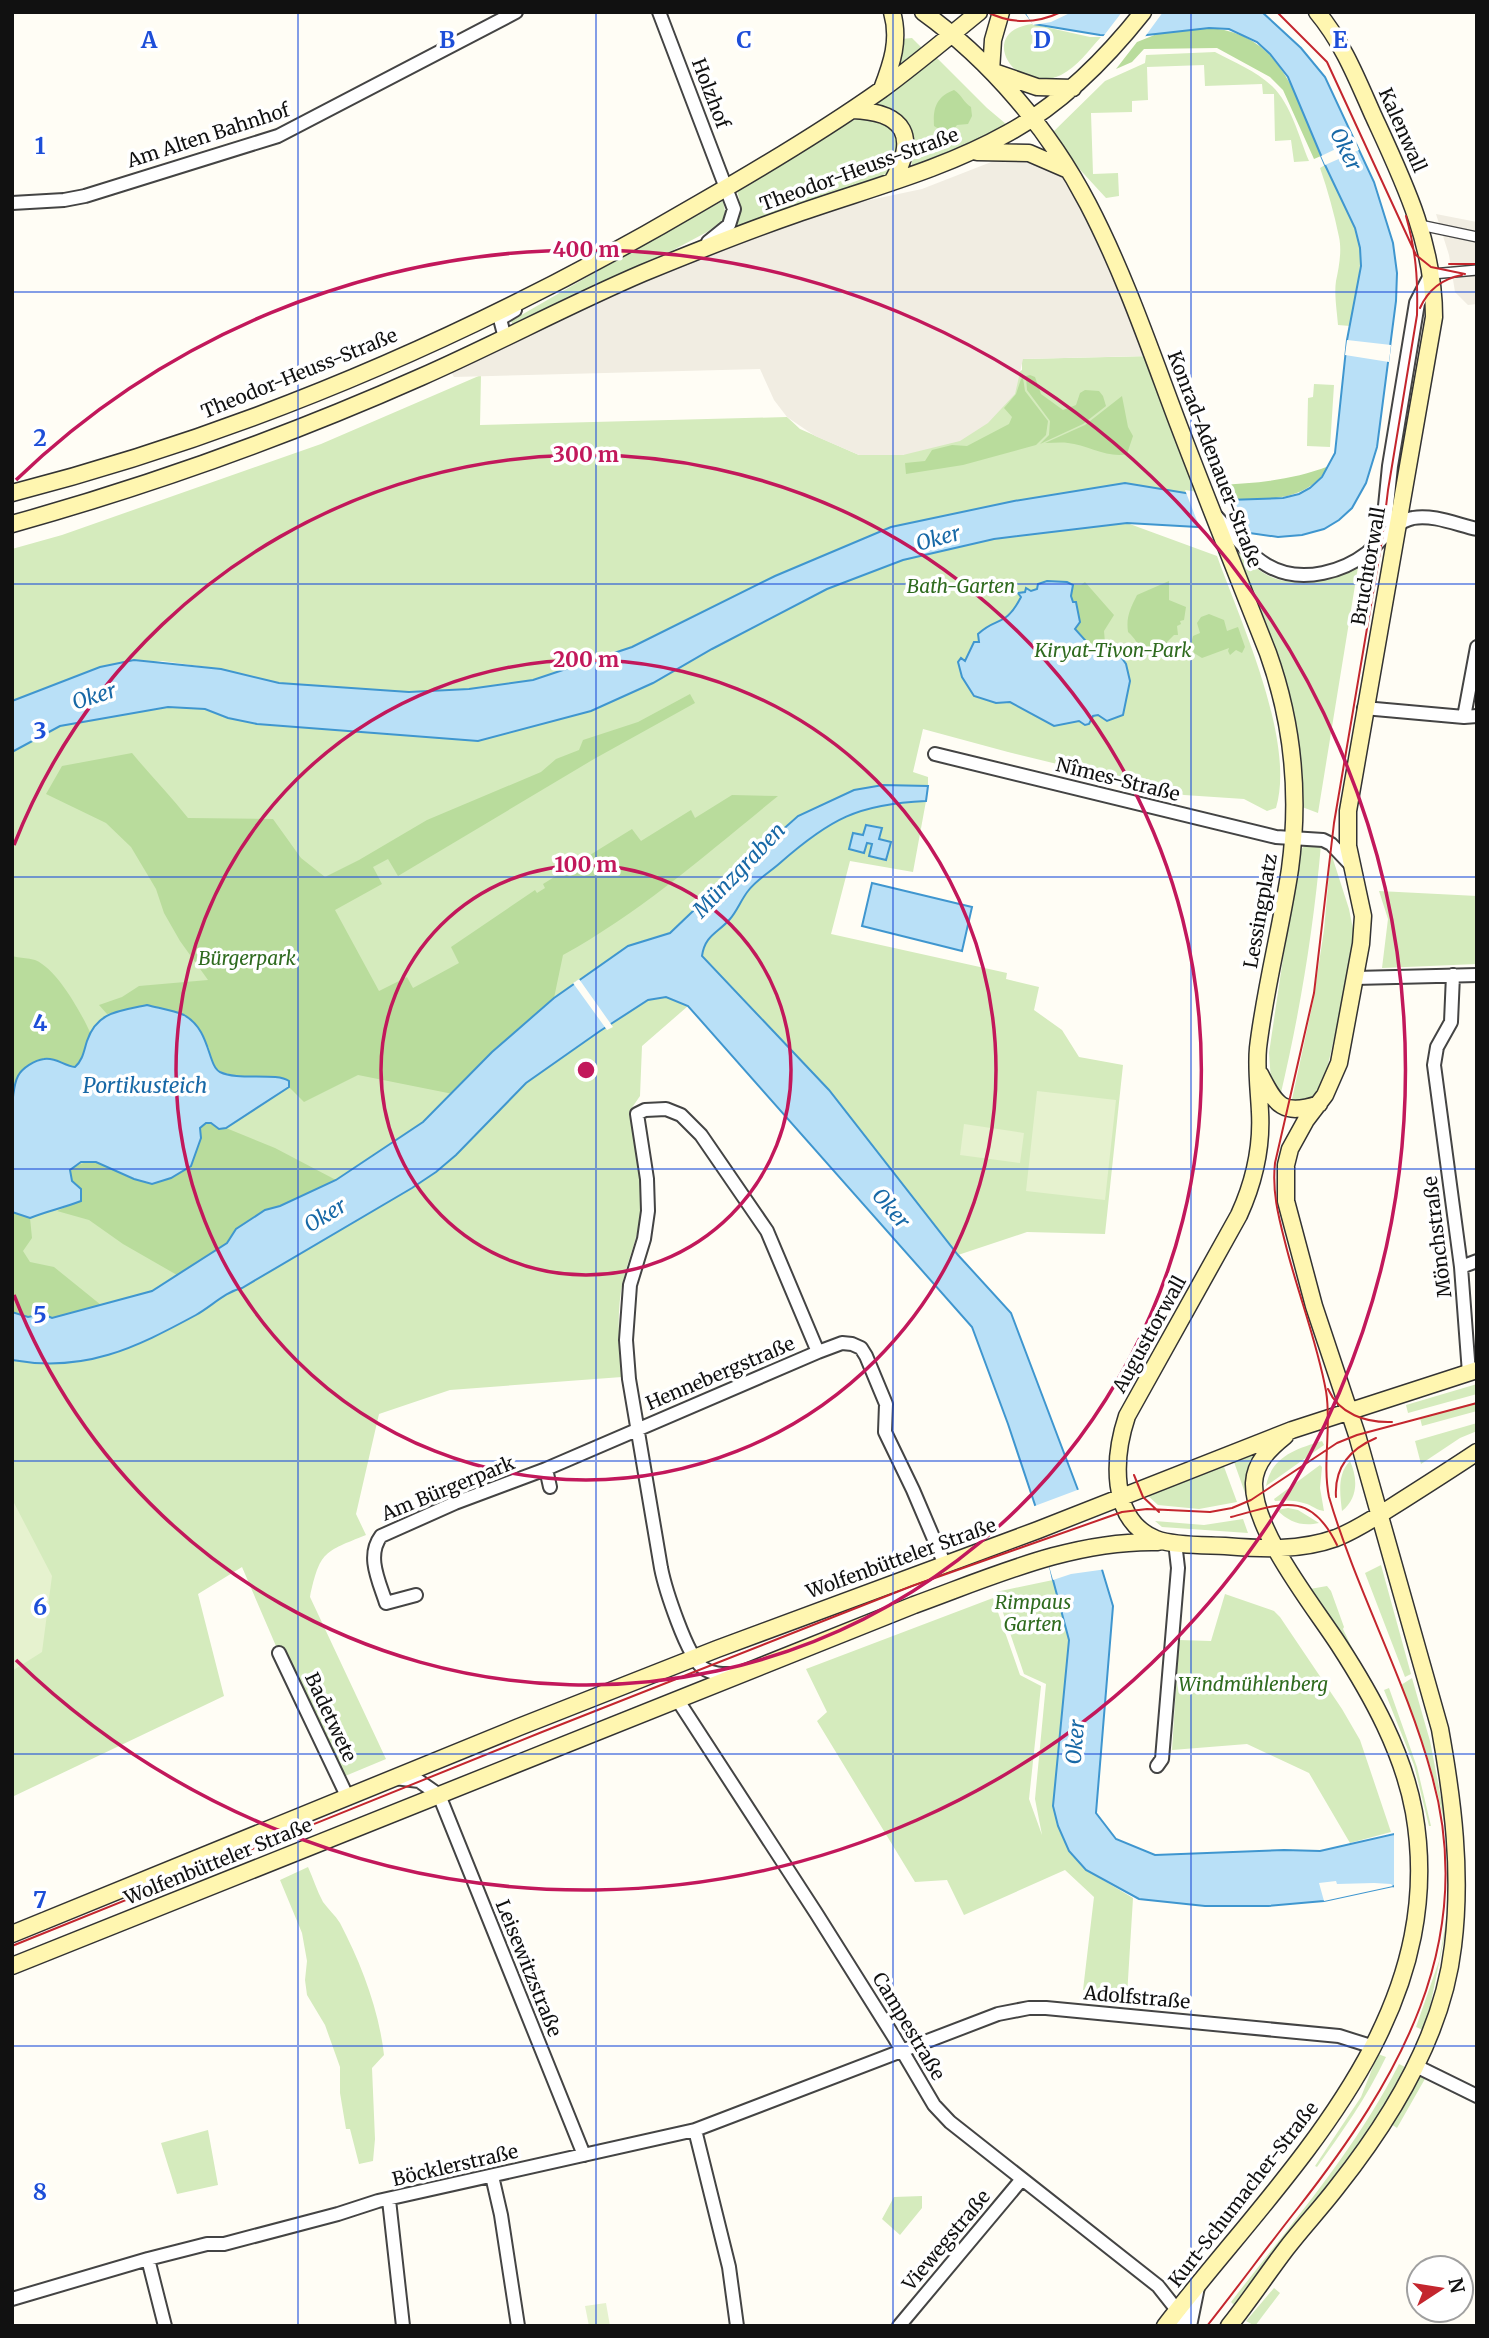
<svg xmlns="http://www.w3.org/2000/svg" width="1489" height="2338" font-family="Merriweather,serif">
	<style>
		.green { fill: #d5ebbd }
		.forest { fill: #b9dc9c }
		.pitch { fill: #e6f2cf }
		.plaza { fill: #f1ede2 }
		.water { fill: #b9e0f7; stroke: #3f96cf; stroke-width: 2 }
		.pier { fill: #fffdf5 }
		.lines { fill: none; stroke-linecap: round; stroke-linejoin: round }
		.pedestrian-casing { stroke: #444; stroke-width: 12 }
		.minor-casing { stroke: #444; stroke-width: 16 }
		.tertiary-casing { stroke: #444; stroke-width: 18 }
		.secondary-casing { stroke: #333; stroke-width: 19 }
		.pedestrian { stroke: #fff; stroke-width: 9 }
		.minor { stroke: #fff; stroke-width: 12 }
		.tertiary { stroke: #fff; stroke-width: 14 }
		.secondary { stroke: #fff6b0; stroke-width: 16 }
		.tram { stroke: #c4262e; stroke-width: 2 }
		.grid { fill: none; stroke: #1d4ed8; stroke-width: 2; stroke-opacity: 0.55 }
		.ring { fill: none; stroke: #c2185b; stroke-width: 3.5 }
		.labels { text-anchor: middle; dominant-baseline: central; stroke-width: 7; stroke-linejoin: round; paint-order: stroke }
		.street-label { font-size: 19px; fill: #111; stroke: #fff }
		.park-label { font-size: 19px; font-style: italic; fill: #2f6b1f; stroke: #fff }
		.water-label { font-size: 21px; font-style: italic; fill: #1768a6; stroke: #fff }
		.grid-label { font-size: 23px; text-anchor: middle; font-weight: bold; fill: #1d4ed8; stroke: #fff; stroke-width: 7; stroke-linejoin: round; paint-order: stroke }
		.centre { fill: #c2185b; stroke: #fff; stroke-width: 3.5 }
		.ring-label { font-size: 21px; text-anchor: middle; font-weight: bold; fill: #c2185b; stroke: #fff; stroke-width: 7; stroke-linejoin: round; paint-order: stroke }
	</style>
	<rect width="100%" height="100%" fill="#fffdf5"/>
	<!-- green -->
	<path class="green" d="M1032 24 1090 37H1101C1089 50 1077 67 1061 75 1015 97 975 32 1032 24Z
		M912 38 923 49 898 66 901 39Z
		M1215 52C1234 62 1256 71 1272 86 1291 104 1299 137 1309 161L1294 162 1291 140 1275 141 1274 94H1263L1262 84 1205 86 1204 65 1147 67 1148 100 1132 101V112L1091 113 1093 174 1118 173 1119 196 1106 198 1061 149 1051 134 1105 81 1145 63 1146 55Z
		M935 56 987 108 1006 124 969 143 912 167C910 146 920 127 893 114 886 110 880 108 875 101Z
		M866 117 892 127 901 144 890 171 878 179 735 230C741 216 742 206 737 191L851 121Z
		M1325 165C1336 190 1359 224 1360 251 1362 274 1353 302 1350 326L1338 325C1337 312 1334 294 1336 281 1339 267 1342 251 1339 237 1334 213 1328 191 1320 168Z
		M723 201 725 211 723 220 707 232 634 271 514 327 511 321 665 232Z
		M1152 356 1207 497 1125 483 1014 501 891 527 632 647 533 680 469 689 409 692 279 683 221 669 162 661 100 667 12 701V549L62 535 321 444 481 375 480 425 787 417 800 429 859 455H903L1022 370V359Z
		M1314 384 1334 385 1330 447 1307 446 1308 398 1313 397Z
		M1127 523 1217 556C1240 620 1296 741 1276 808L1267 811 1244 799 1184 795 1008 752 923 729 913 772 928 777V786L883 785 798 816 715 890 670 933 628 946 554 998 492 1052 423 1122 394 1143 336 1180 227 1243 152 1291 52 1318 12 1312V752L60 726 168 707 205 709 228 718 653 683C730 639 816 587 901 561 974 538 1051 532 1127 523Z
		M1234 546C1244 555 1255 569 1267 575 1296 590 1330 577 1358 567L1318 813 1302 807C1301 767 1297 727 1287 688 1274 639 1253 592 1234 546Z
		M926 801 913 872 850 861 831 934 1007 973 1006 979 1039 987 1034 1010 1062 1030 1079 1057 1123 1065 1105 1234 1027 1232 958 1255 829 1090 702 956C705 935 718 933 730 919 737 911 741 900 747 891 756 880 770 872 780 863 830 819 858 804 926 801Z
		M1308 843 1321 845C1313 933 1300 1012 1280 1097L1271 1081 1269 1053 1299 851Z
		M1331 853 1349 909 1353 929V947L1350 970 1323 1086 1314 1098 1291 1104 1313 1002 1324 930Z
		M1379 891 1477 896V964L1382 968 1388 919Z
		M666 997 688 1006 642 1046 640 1096 629 1112C634 1143 642 1176 641 1208 640 1233 629 1256 623 1281 616 1312 619 1345 622 1377L450 1390 379 1414 356 1514 366 1535C324 1552 320 1551 310 1597L386 1759 338 1779 279 1653 242 1567 198 1594 224 1696 12 1797V1360C85 1373 135 1348 196 1315 212 1306 225 1292 242 1288L412 1188 436 1172 526 1083 600 1031 648 1000Z
		M1477 1384V1394L1408 1413 1406 1405Z
		M1477 1402V1411L1422 1426 1420 1418Z
		M1477 1423V1431L1460 1438 1421 1464 1415 1441Z
		M1322 1441 1324 1445 1266 1486C1272 1456 1296 1449 1322 1441Z
		M1255 1453 1248 1467V1492L1245 1493 1234 1462Z
		M1350 1461C1358 1479 1358 1498 1342 1511 1340 1494 1337 1474 1350 1461Z
		M1223 1464 1237 1502 1199 1509 1158 1505 1146 1494Z
		M1320 1465 1322 1467 1320 1488 1324 1511C1317 1510 1314 1507 1307 1504 1296 1500 1286 1500 1275 1501L1274 1499Z
		M1288 1508 1298 1510 1319 1523C1302 1527 1289 1522 1277 1510Z
		M1243 1519 1248 1533 1162 1527 1155 1521 1204 1525Z
		M1381 1565 1411 1674 1405 1677 1365 1573Z
		M1053 1580 1069 1640 1063 1718 1086 1870 1133 1898 1127 1996 1083 1990 1094 1897 1065 1870 964 1915 947 1880 915 1882 817 1721 827 1712 806 1669 993 1598 1020 1675 1041 1686 1029 1799 1042 1835 1035 1799 1046 1684 1024 1674 996 1592Z
		M1327 1586 1331 1591 1344 1627 1343 1629 1362 1669 1310 1589Z
		M1225 1594 1274 1611 1280 1617 1342 1709 1360 1740 1391 1832 1350 1843 1309 1773 1247 1744 1172 1750 1179 1640 1211 1641Z
		M1412 1678 1430 1741 1447 1829 1445 1828C1436 1778 1420 1732 1401 1685Z
		M1389 1688 1417 1767 1431 1826H1429L1414 1765 1384 1690Z
		M308 1867C313 1878 317 1891 323 1902 328 1909 335 1915 340 1923 361 1963 379 2010 384 2055L372 2068 375 2139 373 2161 359 2164 350 2129H346L340 2093V2067L325 2025 307 1995 305 1980 307 1961 302 1933 280 1880Z
		M1448 1909 1450 1910 1425 2031 1416 2027 1439 1961Z
		M1378 2054 1386 2057C1367 2097 1342 2132 1317 2167L1315 2166 1361 2097Z
		M1399 2064 1407 2068 1363 2141 1235 2306 1231 2302C1290 2225 1355 2151 1399 2064Z
		M1420 2077H1426L1397 2128 1391 2124 1416 2081Z
		M208 2130 218 2185 177 2194 161 2143Z
		M922 2196V2208L900 2235 882 2219 894 2197Z
		M1274 2288 1280 2293 1255 2326 1246 2321Z"/>
	<!-- forest -->
	<path class="forest" d="M1209 28C1282 33 1297 99 1321 156L1314 159 1283 90 1270 77 1217 48 1144 49 1132 62 1116 69 1137 42 1162 32Z
		M954 90C962 95 964 103 971 107L972 116 968 124 957 125 954 129 944 132 934 126C933 108 936 97 954 90Z
		M1030 375 1035 377 1041 394 1063 410 1076 405 1080 393 1085 390 1099 391 1103 396 1106 406 1083 424 1040 444 1049 435 1050 421 1027 390 1026 376Z
		M1023 378 1025 391 1048 421 1046 435 1036 445 963 465 906 474 905 463 925 461 932 450 952 445 967 446 1009 424 1012 417 1004 408 1016 394 1021 379Z
		M1122 396 1128 427 1133 436 1127 454C1110 459 1087 445 1068 443 1061 442 1053 443 1045 443L1085 425Z
		M1329 466C1307 503 1266 499 1228 500L1219 485C1257 483 1293 480 1329 466Z
		M1169 581V600L1186 607 1184 620 1180 621 1181 624 1177 626 1178 635H1174L1167 642 1166 647 1162 653 1154 652V647L1144 652C1138 645 1135 638 1128 632 1126 617 1130 609 1137 595Z
		M1085 582 1114 615 1104 631 1105 643 1108 645 1092 648 1074 628 1080 622 1076 602H1073L1071 596 1073 585H1081Z
		M1209 614 1224 620 1227 631 1238 627 1245 647 1242 653 1236 650 1230 655 1228 651 1229 648 1202 658 1194 653 1191 644 1193 636 1200 633 1197 623 1201 617Z
		M690 694 695 703 594 759 398 876 388 859 373 867 382 884 335 910 379 991 407 977 413 988 459 963 451 947 535 890 537 893 545 888 543 884 632 829 641 841 691 810 695 818 732 795 778 796C709 852 641 912 563 955L554 998 492 1052 453 1094 358 1075 304 1102 289 1087V1082C271 1075 223 1082 213 1064 210 1059 210 1052 209 1047L147 1005 107 1014 99 1005 122 997 139 986 208 980 180 941 164 913 156 889 131 847 106 823 46 794 62 766 132 753C150 775 170 795 188 818L273 819 301 858 325 877 359 860 427 820 541 772 556 759 579 750 583 740 638 722Z
		M12 956C19 958 28 958 35 960 57 969 80 1011 90 1032L80 1063 75 1067 69 1066 58 1060 15 1086 12 1107Z
		M206 1123H211L219 1129 226 1128 275 1148 336 1180 280 1206 265 1210 236 1229 227 1243 177 1275 123 1244 89 1220 57 1211 81 1200 72 1181 70 1170C92 1155 102 1164 124 1175 133 1179 142 1181 152 1184 170 1169 201 1153 200 1128Z
		M12 1212 30 1218 32 1238 23 1251 30 1262 54 1267 101 1305 52 1318 43 1314 28 1317 12 1312Z"/>
	<!-- pitch -->
	<path class="pitch" d="M1037 1091 1116 1100 1105 1200 1026 1191Z
		M964 1124 1024 1133 1020 1163 960 1155Z
		M12 1499 52 1576 42 1652 12 1671Z
		M606 2303 610 2326H589L585 2306Z"/>
	<!-- plaza -->
	<path class="plaza" d="M1004 157 1031 159 1053 169 1062 176 1078 198 1113 272 1145 356 1023 359 1015 394 988 423 960 441 903 455H859L815 436 787 417 774 400 760 369 454 377 451 372 650 278 764 233 865 201 922 189Z
		M1436 214 1477 222V304L1468 305 1455 292 1449 255Z"/>
	<!-- water -->
	<path class="water" d="M1025 12H1262L1301 48 1325 77 1374 182 1393 243 1397 273 1396 301 1377 447 1366 483 1352 508 1339 520 1324 529 1302 535 1278 537 1215 528 1127 523 994 539 903 560 827 589 712 649 653 683 591 711 478 741 257 724 228 718 205 709 168 707 60 726 12 752V701L100 667 134 660 221 669 279 683 409 692 469 689 533 680 632 647 775 576 891 527 1014 501 1125 483 1228 500 1283 498 1299 494 1310 488 1322 477 1335 453 1347 340 1361 266 1360 248 1355 228 1325 165 1288 77 1270 54 1257 42 1229 29 1209 28 1138 36 1100 35 1034 24Z
		M1047 581 1067 582 1073 585 1071 596 1073 602H1076L1080 622 1075 629 1092 648 1105 645 1114 647 1126 664 1130 681 1123 715 1107 721 1098 715 1093 716 1089 724 1085 725 1079 721 1054 726 1010 702 996 703 974 696 962 677 958 662 961 658 965 661 974 642H979L978 634C997 616 1005 628 1021 597L1018 593 1025 592 1026 588 1031 591 1037 589 1038 584Z
		M883 785 928 786 926 801C858 804 830 819 780 863 770 872 756 880 748 891 741 900 737 911 730 919 718 933 705 935 702 956L829 1090 958 1255 1011 1313 1078 1490 1113 1606 1096 1813 1116 1839 1155 1855 1284 1850 1320 1851 1394 1834 1477 1916 1393 1886 1324 1901 1268 1906H1205L1139 1899 1086 1870 1069 1851 1058 1826 1053 1806 1069 1640 1053 1580 1039 1517 1008 1424 972 1327 688 1006 666 997 648 1000 600 1031 526 1083 456 1155 436 1172 412 1188 242 1288C225 1292 212 1306 196 1315 135 1348 85 1373 12 1360V1312L28 1317 43 1314 52 1318 152 1291 227 1243 236 1229 265 1210 280 1206 336 1180 423 1122 492 1052 554 998 628 946 670 933 715 890 798 816 854 790Z
		M866 825 882 828 879 839 891 842 886 860 869 856 872 844 867 843 864 853 849 849 853 833 863 835Z
		M872 883 972 907 962 951 862 926Z
		M147 1005C158 1008 173 1010 184 1015 211 1030 207 1065 220 1072 238 1081 276 1072 289 1081V1087L226 1128 219 1129 211 1123H206L200 1128 201 1138 191 1166 171 1178 152 1184 134 1179 96 1162H81L70 1170 72 1181 81 1189V1201C63 1208 47 1211 30 1218L12 1212C12 1184 7 1097 18 1076 22 1068 35 1060 44 1059 56 1057 64 1066 75 1067 83 1060 84 1050 87 1041 97 1011 120 1011 147 1005Z"/>
	<!-- pier -->
	<path class="pier" d="M1025 12H1072L1051 22 1033 25Z
		M1122 12H1163L1144 38H1102Z
		M1355 140 1359 150 1325 165 1321 156Z
		M1347 340 1391 345 1389 362 1345 355Z
		M1185 490 1223 496 1247 536 1201 531Z
		M579 979 613 1027 607 1030 573 983Z
		M1080 1489 1107 1569 1071 1574 1053 1580 1032 1507Z
		M1394 1830 1477 1859V1920L1394 1891Z
		M1336 1881 1337 1884 1374 1883 1391 1884 1393 1886 1324 1901 1319 1883Z"/>
	<g class="lines">
		<!-- pedestrian casing -->
		<g class="pedestrian-casing">
			<path id="pedestrian" d="M1420 225 1477 237
				M1432 274 1477 270"/>
		</g>
		<!-- minor casing -->
		<g class="minor-casing">
			<path id="minor" d="M659 12 734 209 729 225 708 242
				M12 203 64 200 85 196 278 136 516 12
				M505 338 500 319 515 310
				M1216 516C1248 551 1270 584 1323 573 1338 570 1354 563 1367 553 1380 542 1396 521 1413 518 1433 514 1458 525 1477 529
				M1364 708 1464 717 1477 716
				M1464 717 1477 647
				M935 754 1276 837 1323 840 1331 844 1351 865
				M1453 975 1451 1022 1437 1047 1434 1065 1461 1267 1469 1373
				M1355 978 1477 975
				M1461 1267 1477 1261
				M550 1487 546 1469 818 1352 842 1343 852 1344 861 1348 866 1356 886 1404 885 1432 913 1490 945 1565
				M416 1595 386 1603C379 1581 366 1556 381 1536L455 1503 546 1469
				M279 1653 348 1798
				M735 1674C725 1674 713 1675 703 1668 687 1657 665 1588 661 1568L629 1379 626 1340 630 1285 644 1239 648 1211 647 1179 637 1114 645 1110 666 1109 681 1115 701 1135 767 1231 818 1352
				M677 1699 816 1913 894 2037 934 2105 950 2122 1158 2286 1177 2310 1183 2326
				M1157 1766 1162 1759 1178 1568 1175 1542
				M395 1778 419 1781 439 1795 584 2155
				M1416 2066 1477 2096
				M695 2130 729 2267 737 2326
				M492 2176 501 2215 518 2326
				M389 2200 403 2326
				M148 2259 165 2326
				M12 2299 148 2259 207 2244H224L338 2214 378 2201 695 2130 998 2014 1029 2008H1046L1339 2036 1374 2047
				M899 2326 1022 2179"/>
		</g>
		<!-- tertiary casing -->
		<g class="tertiary-casing">
			<path id="tertiary" d="M1397 527 1385 516 1390 466 1417 303 1432 274
				M1189 2326 1197 2287"/>
		</g>
		<!-- secondary casing -->
		<g class="secondary-casing">
			<path id="secondary" d="M923 12C991 61 1050 131 1088 204 1125 275 1151 352 1179 426 1208 502 1238 577 1268 653 1293 723 1300 795 1290 869 1281 929 1265 988 1258 1048 1256 1069 1259 1090 1260 1112 1262 1148 1254 1182 1239 1215L1127 1416C1114 1455 1108 1520 1156 1539 1174 1546 1205 1545 1225 1546 1262 1549 1300 1551 1336 1538 1354 1531 1371 1520 1387 1510 1417 1491 1447 1472 1477 1452
				M991 71 993 40 1001 12
				M997 73 1037 87 1073 88
				M882 89C892 63 900 40 892 12
				M852 110C906 112 918 137 892 182
				M977 152 1029 153 1066 169
				M12 493C253 431 486 329 700 203 761 168 823 131 881 90 914 66 947 38 979 12
				M12 524C152 485 288 436 421 377 496 344 568 305 643 273 694 252 744 232 796 214 867 189 942 170 1008 133 1061 104 1105 60 1143 12
				M1260 1074C1276 1106 1283 1116 1319 1104
				M12 1934 519 1727 717 1649 1038 1530 1292 1430 1477 1370
				M12 1966 914 1605C994 1576 1072 1540 1158 1542
				M1165 2326C1281 2175 1451 2024 1414 1812 1403 1752 1372 1696 1339 1645 1313 1605 1253 1531 1254 1483 1255 1462 1270 1448 1285 1436
				M1229 2326C1249 2301 1267 2274 1286 2249 1302 2228 1321 2208 1337 2187 1391 2119 1443 2034 1453 1946 1462 1873 1453 1801 1440 1729L1357 1435 1314 1306 1286 1201V1165L1290 1149 1306 1120 1325 1095 1339 1063 1361 944 1363 916 1348 846V811L1434 317C1434 243 1403 180 1373 115 1357 79 1343 43 1317 12"/>
		</g>
		<!-- pedestrian -->
		<use href="#pedestrian" class="pedestrian"/>
		<!-- minor -->
		<use href="#minor" class="minor"/>
		<!-- tertiary -->
		<use href="#tertiary" class="tertiary"/>
		<!-- secondary -->
		<use href="#secondary" class="secondary"/>
		<!-- tram -->
		<path class="tram" d="M987 12C1011 24 1036 24 1061 12
			M1277 12 1327 62 1416 255 1431 267 1465 274
			M1449 264H1477
			M1420 308C1428 290 1441 279 1462 275
			M1328 1389C1339 1414 1366 1423 1392 1422
			M1134 1475 1143 1497 1159 1512
			M1336 1497C1334 1467 1350 1449 1376 1438
			M1231 1517C1281 1504 1310 1489 1337 1545
			M12 1946 542 1732 912 1586 1122 1512 1147 1509 1210 1512 1232 1508 1251 1500 1337 1443 1357 1435 1477 1403
			M1207 2326C1238 2287 1267 2247 1298 2208 1398 2080 1479 1944 1432 1776 1406 1680 1357 1592 1329 1497 1322 1462 1332 1426 1326 1391 1317 1341 1297 1291 1285 1242 1278 1215 1272 1191 1275 1163L1314 993 1334 823 1382 540 1388 490 1417 315C1418 278 1416 252 1406 216"/>
	</g>
	<!-- grid -->
	<path class="grid" d="M298 12V2326M596 12V2326M893 12V2326M1191 12V2326M12 292H1477M12 584H1477M12 877H1477M12 1169H1477M12 1461H1477M12 1754H1477M12 2046H1477"/>
	<!-- distance rings -->
	<g class="ring">
		<circle cx="586" cy="1070" r="205"/>
		<circle cx="586" cy="1070" r="410"/>
		<path d="M14 845A615 615 0 1 1 14 1295"/>
		<path d="M16 480A820 820 0 1 1 16 1660"/>
	</g>
	<g class="labels">
		<!-- street labels -->
		<g class="street-label">
			<text transform="translate(711 93) rotate(69)">Holzhof</text>
			<text transform="translate(1403 130) rotate(66)">Kalenwall</text>
			<text transform="translate(208 135) rotate(-18)">Am Alten Bahnhof</text>
			<text transform="translate(859 169) rotate(-20)">Theodor-Heuss-Straße</text>
			<text transform="translate(299 373) rotate(-22)">Theodor-Heuss-Straße</text>
			<text transform="translate(1215 459) rotate(69)">Konrad-Adenauer-Straße</text>
			<text transform="translate(1368 566) rotate(-80)">Bruchtorwall</text>
			<text transform="translate(1118 779) rotate(14)">Nîmes-Straße</text>
			<text transform="translate(1260 911) rotate(-80)">Lessingplatz</text>
			<text transform="translate(1437 1237) rotate(-97)">Mönchstraße</text>
			<text transform="translate(1149 1334) rotate(-61)">Augusttorwall</text>
			<text transform="translate(720 1373) rotate(-23)">Hennebergstraße</text>
			<text transform="translate(448 1488) rotate(-22)">Am Bürgerpark</text>
			<text transform="translate(901 1558) rotate(-20)">Wolfenbütteler Straße</text>
			<text transform="translate(331 1717) rotate(65)">Badetwete</text>
			<text transform="translate(218 1861) rotate(-22)">Wolfenbütteler Straße</text>
			<text transform="translate(529 1968) rotate(68)">Leisewitzstraße</text>
			<text transform="translate(1137 1997) rotate(5)">Adolfstraße</text>
			<text transform="translate(909 2026) rotate(59)">Campestraße</text>
			<text transform="translate(455 2165) rotate(-13)">Böcklerstraße</text>
			<text transform="translate(1243 2194) rotate(-52)">Kurt-Schumacher-Straße</text>
			<text transform="translate(946 2240) rotate(-50)">Viewegstraße</text>
		</g>
		<!-- park labels -->
		<g class="park-label">
			<text x="961" y="586">Bath-Garten</text>
			<text x="1113" y="650">Kiryat-Tivon-Park</text>
			<text x="247" y="958">Bürgerpark</text>
			<text x="1033" y="1602">Rimpaus<tspan x="1033" dy="22">Garten</tspan></text>
			<text x="1253" y="1684">Windmühlenberg</text>
		</g>
		<!-- water labels -->
		<g class="water-label">
			<text transform="translate(1346 149) rotate(64)">Oker</text>
			<text transform="translate(938 538) rotate(-15)">Oker</text>
			<text transform="translate(94 696) rotate(-17)">Oker</text>
			<text transform="translate(739 870) rotate(-46)">Münzgraben</text>
			<text x="145" y="1085">Portikusteich</text>
			<text transform="translate(891 1208) rotate(49)">Oker</text>
			<text transform="translate(325 1215) rotate(-31)">Oker</text>
			<text transform="translate(1075 1742) rotate(-85)">Oker</text>
		</g>
	</g>
	<g class="grid-label">
		<text x="149" y="48">A</text>
		<text x="447" y="48">B</text>
		<text x="744" y="48">C</text>
		<text x="1042" y="48">D</text>
		<text x="1340" y="48">E</text>
		<text x="40" y="154">1</text>
		<text x="40" y="446">2</text>
		<text x="40" y="739">3</text>
		<text x="40" y="1031">4</text>
		<text x="40" y="1323">5</text>
		<text x="40" y="1615">6</text>
		<text x="40" y="1908">7</text>
		<text x="40" y="2200">8</text>
	</g>
	<circle cx="586" cy="1070" r="10" class="centre"/>
	<g class="ring-label">
		<text x="586" y="257">400 m</text>
		<text x="586" y="462">300 m</text>
		<text x="586" y="667">200 m</text>
		<text x="586" y="872">100 m</text>
	</g>
	<!-- border -->
	<rect width="1489" height="2338" fill="none" stroke="#111111" stroke-width="28"/>
	<!-- north arrow -->
	<g transform="translate(1440 2289) rotate(78)"><circle r="33" fill="#ffffff" stroke="#a0a0a0" stroke-width="2"/>
	<path d="M0-5L12 26L0 18L-12 26Z" fill="#c4262e"/>
	<text y="-10" font-size="19" font-weight="bold" text-anchor="middle" fill="#111111">N</text>
	</g>
</svg>
